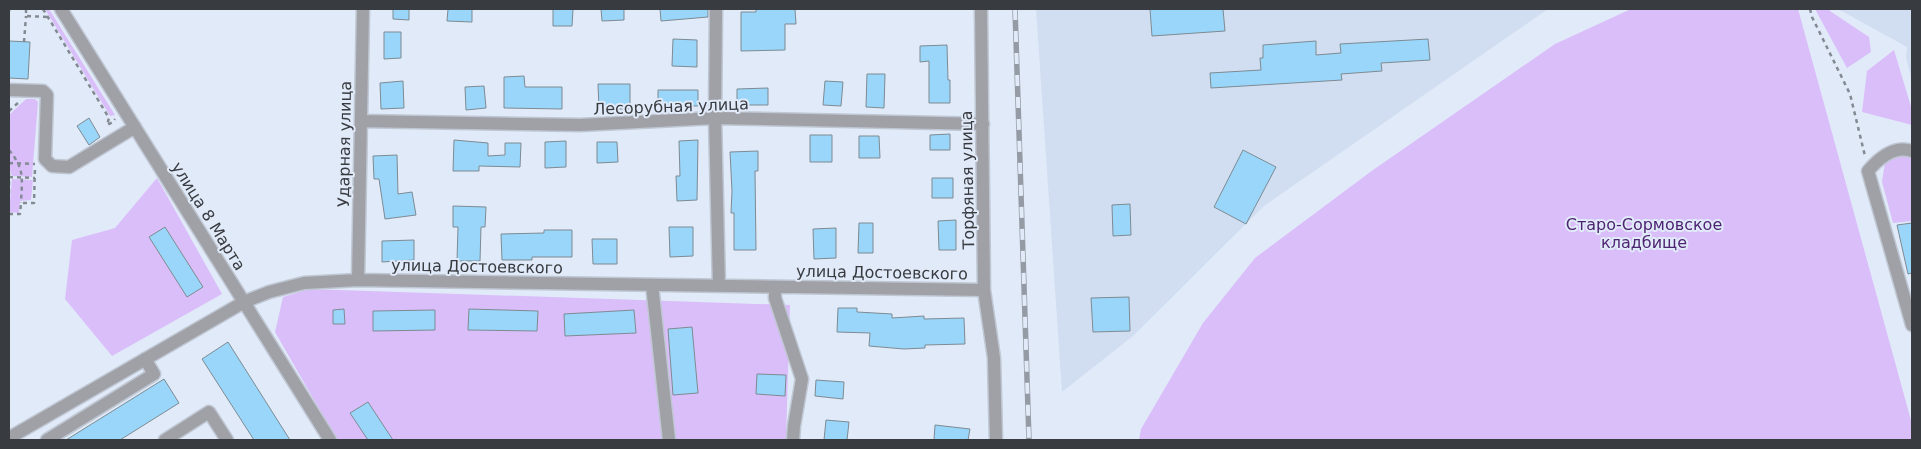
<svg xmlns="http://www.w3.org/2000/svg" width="1921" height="449" viewBox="0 0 1921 449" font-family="'DejaVu Sans',sans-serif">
<rect width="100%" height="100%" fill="#e1eaf8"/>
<!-- built -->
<path fill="#d1def1" d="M1036,9h512l-284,197 -131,130 -71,56z
M1838,9h74v71l-6,-22 1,-11z"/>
<!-- green -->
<path fill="#dabefa" d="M45,9h4l66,106 -5,1z
M1631,9h167l114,415v16h-773l2,-11 62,-106 52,-65 118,-88 182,-126z
M1815,9h14l1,2 39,26 2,15 -24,16z
M1894,50l18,60v15l-50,-13 5,-41z
M26,99h9l3,3 -6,75 -20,-1 -3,-8v-53z
M1912,147v74l-19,2 -11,-41 3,-20z
M157,178l65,116 -110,62 -47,-57 7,-59 43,-12z
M12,179l21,1 -2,20 -11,1 -1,12 -10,-1z
M309,289l481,16 -4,135h-449l-62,-108 8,-35z"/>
<!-- building -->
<path fill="#9ad6fa" stroke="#7d8b93" d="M393,9h16v11l-16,-1z
M448,9h24v13l-25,-1z
M553,9h20l-1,17h-19z
M601,9h23v11l-22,1z
M660,9h48v8l-47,4z
M756,9h39l1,15h-11v26l-44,1v-39h15z
M1150,9h73l2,22 -73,5z
M384,32h17v26l-17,1z
M673,39l24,1v27l-25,-1z
M1428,39l2,21 -49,3 1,8 -41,3 1,6 -131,8 -1,-15 51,-3 -1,-12h3v-13l53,-4v14l25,-2 -1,-9z
M9,41l21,1 -2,37 -19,-1z
M947,45l1,35h2v23h-21v-42l-9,1v-16z
M867,74h18l-1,34 -18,-1z
M524,76l1,11h37v22l-58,-1v-31z
M403,81l1,27 -23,1 -1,-26z
M825,81l18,1 -2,24 -18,-1z
M598,84h32v25h-31z
M484,86l2,22 -20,2 -1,-23z
M768,88v17h-31v-16z
M658,90h40v16h-40z
M89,118l11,19 -11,8 -12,-19z
M950,134v16h-20v-15z
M810,135h22v27h-22z
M859,136h20l1,22h-21z
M454,140l34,3v13l17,-1v-12h16l-1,24 -41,-1v5h-26z
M698,140l-1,60 -20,1 -1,-25h4l-1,-35z
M566,141v26l-21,1v-26z
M597,142h20l1,20 -21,1z
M1243,150l33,17 -30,57 -32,-17z
M758,151v20h-3l1,79h-22v-37h-3l1,-22 -2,-39z
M397,155l1,39 14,-2 4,23 -31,4 -6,-40h-5l-1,-23z
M932,178h21v20h-21z
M1130,204l1,31 -18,1 -1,-31z
M453,206l33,1 -1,20h-4l-1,34h-23l1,-34h-5z
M956,220v30h-17l-1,-29z
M859,223h14v30h-15z
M1912,223v50l-4,1 -11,-49z
M165,227l38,60 -16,10 -38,-60z
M669,227h24v29l-23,1z
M836,228v30l-22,1 -1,-30z
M544,230h28v27h-40v3h-30l-1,-26 43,-1z
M592,239h25v25h-24z
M414,240v20l-32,2v-21z
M1129,297l1,34 -37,1 -2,-34z
M838,308h19v4l35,2v4l32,-2v3l40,-1 1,26 -40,1v3l-21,1 -35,-3 1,-13 -33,-1z
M344,309l1,15h-12v-14z
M469,309l69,2 -1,20 -69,-1z
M435,310v20l-62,1v-20z
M634,310l2,23 -71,3 -1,-22z
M692,327l6,66 -25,2 -5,-66z
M228,342l62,98h-36l-52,-81z
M757,374l29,1 -1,21 -29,-2z
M164,379l15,24 -59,37h-54z
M816,380l28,2 -1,17 -28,-3z
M368,402l25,38h-25l-18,-27z
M826,420l23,2 -2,18h-23z
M935,425l35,4 -2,11h-34z"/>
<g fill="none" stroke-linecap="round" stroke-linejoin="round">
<!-- minor casing -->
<g stroke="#bfc7d3" stroke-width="15">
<path id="minor" d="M61,9l269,431
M716,9l-1,109 4,168
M981,9l3,281 10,68 2,82
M9,90l34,1 4,4 -2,64 7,7 17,1 66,-40
M361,121l219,4 135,-7 268,6
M1912,151c-17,-6 -33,7 -44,20l44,154
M358,280l5,-271
M652,285l17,155
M775,287v11l27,81 -8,47 -1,14
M9,438l235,-136 25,-10 35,-9 54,-3 626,10
M47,440l107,-66 -9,-15
M165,440l44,-28 18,28"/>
</g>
<!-- path -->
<path stroke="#848a93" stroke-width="2.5" stroke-dasharray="4 4" stroke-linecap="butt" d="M26,9v7l22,1
M43,9l66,109 -2,7 6,-3 2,-3
M1810,9l2,8 38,77 15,62
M9,12v-3
M24,42l2,-26
M9,111l10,-9
M9,150c16,19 13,29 12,53
M9,163l26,1
M9,173v21
M9,177l26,1
M9,214h11l1,-11h13l1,-36"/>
<!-- minor -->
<use href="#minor" stroke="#a0a0a7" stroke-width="12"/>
<!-- rail casing -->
<g stroke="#949ba5" stroke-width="5.5">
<path id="rail" d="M1015,9l14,431"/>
</g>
<!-- rail -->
<use href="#rail" stroke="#e1eaf8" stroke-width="4" stroke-dasharray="11" stroke-linecap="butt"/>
</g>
<g text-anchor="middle" stroke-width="4" stroke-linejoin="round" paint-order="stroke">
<!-- street labels -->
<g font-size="16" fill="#383b40" stroke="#e1eaf8">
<text transform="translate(671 106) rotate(-2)" y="6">Лесорубная улица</text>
<text transform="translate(344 144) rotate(-89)" y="6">Ударная улица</text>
<text transform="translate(967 180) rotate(-91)" y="6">Торфяная улица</text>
<text transform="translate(209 216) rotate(58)" y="6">улица 8 Марта</text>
<text transform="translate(477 266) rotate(1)" y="6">улица Достоевского</text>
<text transform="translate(882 272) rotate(1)" y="6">улица Достоевского</text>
</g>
<!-- park labels -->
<g font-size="16" fill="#4e2472" stroke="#e1eaf8">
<text x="1644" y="230">Старо-Сормовское<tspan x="1644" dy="18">кладбище</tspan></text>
</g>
</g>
<!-- border -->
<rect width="1921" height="449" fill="none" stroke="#383b40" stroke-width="20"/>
</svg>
